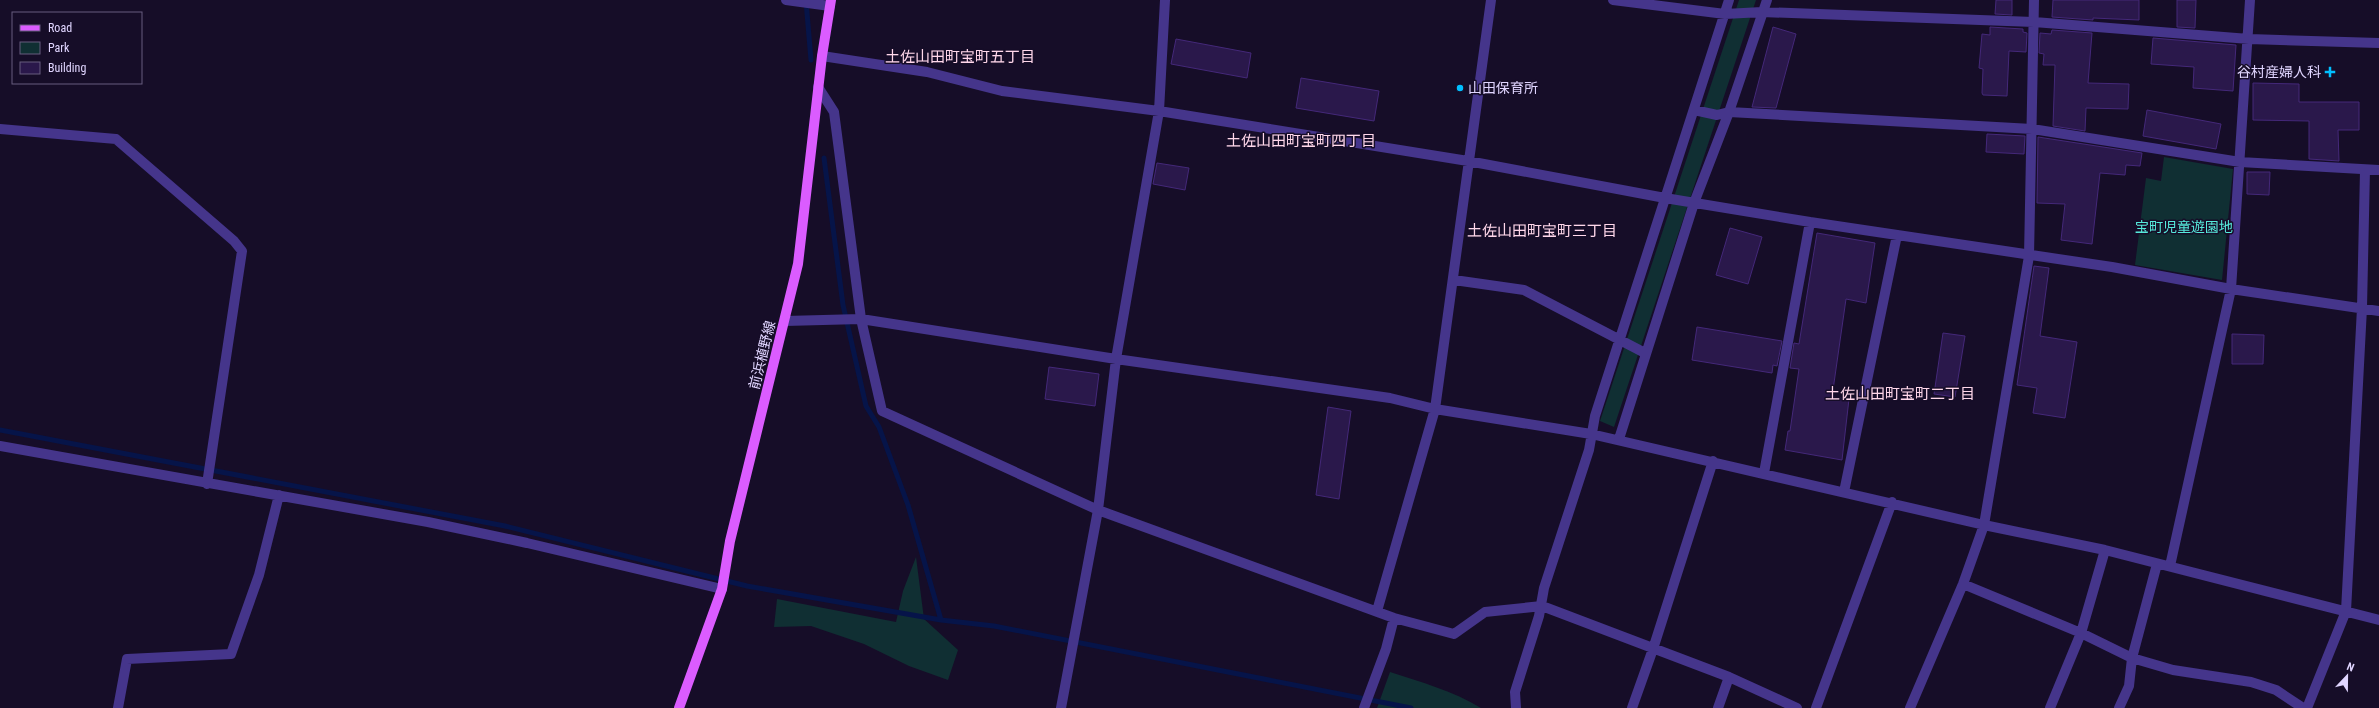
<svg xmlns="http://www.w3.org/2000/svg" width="2379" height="708" viewBox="0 0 2379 708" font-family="'Roboto Condensed','Noto Sans JP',sans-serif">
<rect width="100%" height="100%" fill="#160d28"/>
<!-- green -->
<path fill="#102f33" d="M1739,0h17l-142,427 -14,-6z
M2164,157l69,12 -11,111 -87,-15 11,-87 15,3z
M916,557l8,62 34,31 -10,30 -39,-14 -45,-22 -53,-18 -37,1 3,-28 119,23 7,-31z
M1390,672c31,10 63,19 91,36h-104z"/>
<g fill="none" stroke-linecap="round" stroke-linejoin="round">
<!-- stream -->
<path stroke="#061449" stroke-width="5" d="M806,1l5,59
M824,158l19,147 23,101 13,21 29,78 33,115
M0,430l505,96 242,60 194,34 53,6 417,82"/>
</g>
<!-- building -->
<path fill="#2a184b" stroke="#442879" d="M1996,0h16v15l-17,-1z
M2053,0h86v20l-46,-2v2l-41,-3z
M2177,0h19l-1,28 -18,-1z
M1773,27l23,7 -20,74 -24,-1z
M1990,27l33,2v3l4,1 -1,19 -17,-1 -2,45 -24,-1 -1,-2 1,-24 -4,-1 3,-34 8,1z
M2052,30l40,3 -4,50 41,1 -1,25 -42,-1 -1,23 -32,-5 2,-61h-12l1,-11 -5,-1 1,-20 11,1z
M2153,38l83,7 -3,46 -40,-3 1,-21 -43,-3z
M1176,39l75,14 -4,25 -76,-14z
M1301,78l78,13 -5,30 -78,-13z
M2253,83l46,1v18h60v28h-21l1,31 -30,-2v-38l-56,-1z
M2147,110l74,14 -5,25 -73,-13z
M1987,134l38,2 -1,18 -38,-2z
M2038,137l104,16 -2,13 -14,-1 -1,10 -25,-2 -8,71 -31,-4 4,-36 -28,-1z
M1157,163l32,5 -4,22 -32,-6z
M2247,172h23l-1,23 -22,-1z
M1730,228l32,9 -14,47 -32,-9z
M1817,233l58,10 -9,60 -20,-4 -14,98 17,2 -7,61 -57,-10 3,-19h2l9,-62 -9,-1 4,-25 5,1z
M2034,266l15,2 -9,68 37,6 -12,76 -32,-5 4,-25 -20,-3z
M1697,327l85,14 -5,25 -4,-1 -1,8 -80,-13z
M1943,333l22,3 -10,61 -21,-3z
M2232,334l32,1 -1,29h-31z
M1049,367l50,7 -4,32 -50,-7z
M1328,407l23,4 -12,88 -23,-4z"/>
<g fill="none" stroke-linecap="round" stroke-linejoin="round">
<!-- minor -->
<path stroke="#45358b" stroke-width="10" d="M786,0l44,6
M1613,0l112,14 37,-2 272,10 215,17 130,4
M822,56l105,16 75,19 157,20 309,50 197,37 145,24 302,45 119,22 148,22
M818,87l16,25 27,207 21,92 216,99 296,108 60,16 31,-22 57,-6 187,71 68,31
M1694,110l23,5 12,-3 303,17 208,33 139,8
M0,129l116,10 118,102 8,10 -35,233
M1454,280l70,10 121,63
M785,321l76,-2 255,40 274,39 45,11 156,25 393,91 121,25 274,70
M1619,439l75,-236 35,-91 38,-112
M0,446l428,76 99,21 195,46
M1764,473l46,-251
M1844,492l53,-257
M2170,566l61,-277 19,-289
M1963,584l118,49 51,25 41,12 78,12 25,8 27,18
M1377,611l58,-202 56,-409
M118,708l9,-49 104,-5 28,-79 20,-80
M1061,708l37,-198 18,-151 43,-248 6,-111
M1364,708l22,-59 8,-31
M1516,708l-1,-16 24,-76 5,-28 45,-138 6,-34 134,-416
M1632,708l21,-59 60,-188
M1718,708l11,-31
M1816,708l76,-206
M1910,708l53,-124 21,-59 45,-269 5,-256
M2050,708l31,-75 24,-83
M2119,708l10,-22 3,-28 25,-94
M2307,708l39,-97 16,-303 3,-138"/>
<!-- major -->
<path stroke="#db5cff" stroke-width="10" d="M679,708l43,-119 8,-48 68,-277 24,-208 9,-56"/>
</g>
<!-- markers -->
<g fill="#01bfff" stroke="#160d28" stroke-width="1.5">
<path d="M2328 66h4v4h4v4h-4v4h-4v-4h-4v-4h4z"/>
<circle cx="1460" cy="88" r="4"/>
</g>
<g text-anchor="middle" stroke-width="3" stroke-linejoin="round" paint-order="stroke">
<!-- poi labels -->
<g font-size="14" fill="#e0d5ff" stroke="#160d28" text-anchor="end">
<text x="2321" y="77">谷村産婦人科</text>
<text x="1468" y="93" text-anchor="start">山田保育所</text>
</g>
<!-- park labels -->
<g font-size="14" fill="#56eadb" stroke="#160d28">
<text x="2184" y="232">宝町児童遊園地</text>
</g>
<!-- street labels -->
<g font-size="14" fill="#e0d5ff" stroke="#160d28">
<text transform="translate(762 355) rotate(-76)" y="5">前浜植野線</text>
</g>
<!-- neighbourhood labels -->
<g font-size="15" fill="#ffd7ea" stroke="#160d28">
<text x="960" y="62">土佐山田町宝町五丁目</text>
<text x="1301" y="146">土佐山田町宝町四丁目</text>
<text x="1542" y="236">土佐山田町宝町三丁目</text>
<text x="1900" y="399">土佐山田町宝町二丁目</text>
</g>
</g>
<!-- legend -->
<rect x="12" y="12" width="130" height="72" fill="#160d28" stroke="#675d7e"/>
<rect x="20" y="25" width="20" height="6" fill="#db5cff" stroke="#675d7e"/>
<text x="48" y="32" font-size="12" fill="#e0d5ff">Road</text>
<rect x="20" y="42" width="20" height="12" fill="#102f33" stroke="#675d7e"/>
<text x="48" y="52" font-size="12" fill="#e0d5ff">Park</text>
<rect x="20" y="62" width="20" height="12" fill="#2a184b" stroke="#675d7e"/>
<text x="48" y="72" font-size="12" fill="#e0d5ff">Building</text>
<!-- north arrow -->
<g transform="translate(2347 676) rotate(22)" stroke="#160d28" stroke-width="3" paint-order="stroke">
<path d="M0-3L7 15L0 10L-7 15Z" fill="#e0d5ff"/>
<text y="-6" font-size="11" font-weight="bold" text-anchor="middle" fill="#e0d5ff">N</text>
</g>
</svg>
